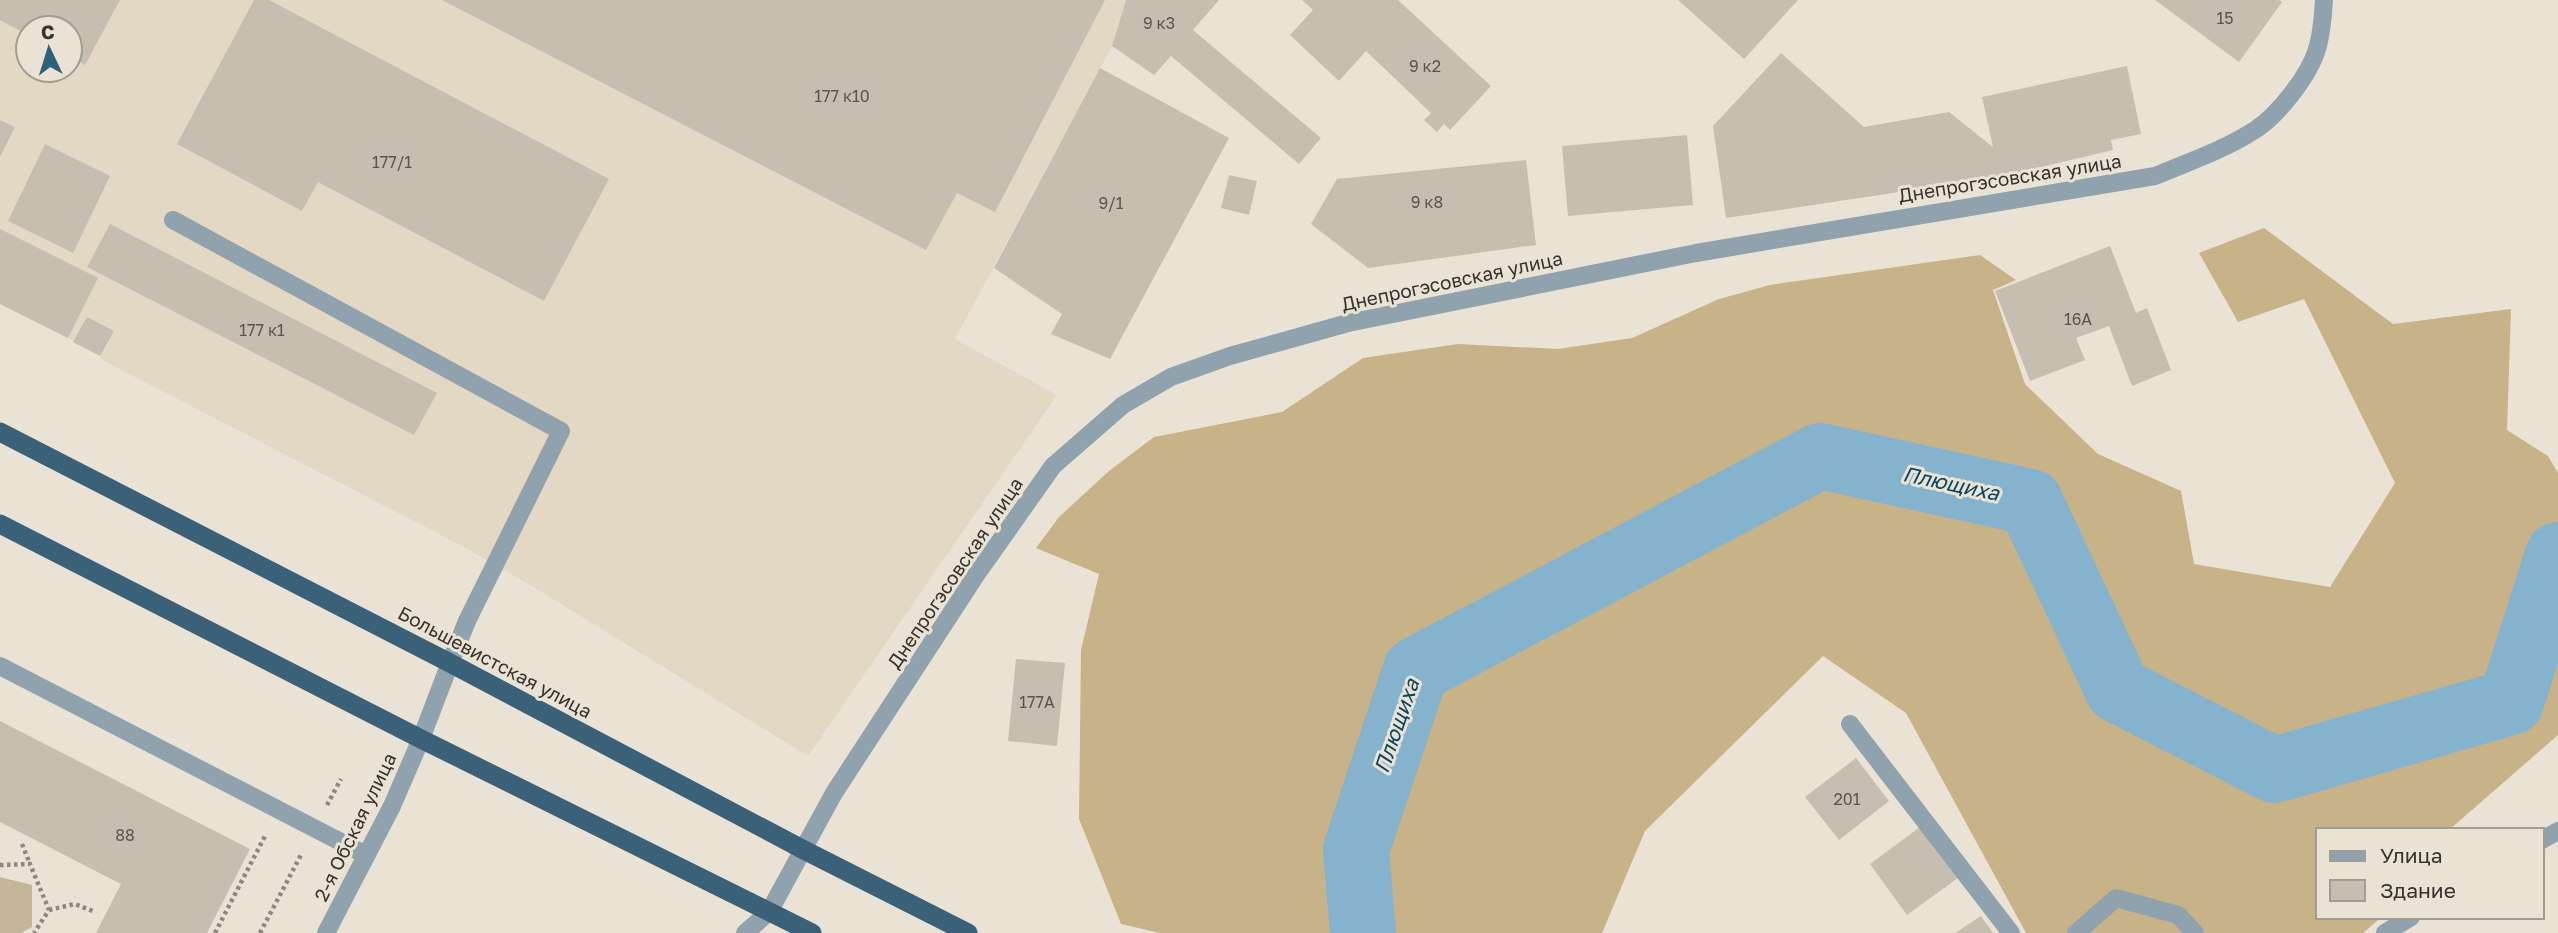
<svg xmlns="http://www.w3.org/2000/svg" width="2558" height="933" viewBox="0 0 2558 933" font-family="'Golos Text',sans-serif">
<rect width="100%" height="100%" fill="#eae3d5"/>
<!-- built -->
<path fill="#e2d8c3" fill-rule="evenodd" d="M0,0h1126l-14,46 -157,293 102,56 -249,361 -273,-168 -73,-42 -362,-187v-3l-32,-18 -68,-34zM28,28h42v42h-42z"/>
<!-- green -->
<path fill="#c6b698" d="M0,877l32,8v42l-11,6h-21z"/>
<!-- forest -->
<path fill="#c8b288" d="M2264,228l129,96 118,-15 -4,121 41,26 10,17v262l-109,95h-131v87h64l-19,16h-337l-120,-220 -83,-57 -178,175 -43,102h-442l-39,-9 -42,-105 2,-169 18,-76 -63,-26 23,-31 50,-46 45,-34 128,-25 81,-54 95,-14 100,5 74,-11 87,-39 51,-14 210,-30 36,25 -23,10 32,94 73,70 83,37 13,73 136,23 65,-104 -91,-184 -66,23 -39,-69z"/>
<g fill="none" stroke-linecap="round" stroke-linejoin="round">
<!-- river -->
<path stroke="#85b3ce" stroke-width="66" d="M1363,933l-7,-83 60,-180 404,-214 210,46 88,188 156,80 237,-68 47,-147"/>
</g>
<!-- building -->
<path fill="#c6bfb1" d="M0,0h120l-35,65 -15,-8v-29h-42v7l-28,-15z
M254,0h15l340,179 -65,122 -226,-119 -16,29 -125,-67z
M442,0h663l-110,212 -38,-19 -31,57z
M1126,0h93l-26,30 128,108 -22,26 -128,-108 -17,19 -42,-29z
M1302,0h96l93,86 -41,44 -6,-6 -7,8 -13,-12 7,-7 -65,-62 -27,30 -49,-46 23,-25z
M1678,0h120l-54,59z
M2155,0h124l3,2 -43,60z
M1781,53l83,74 85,-15 44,35 -11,-50 145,-31 14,68 -30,6 2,10 -114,27 -273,41 -13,-92z
M1100,68l129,70 -119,221 -59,-25 11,-20 -68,-46z
M0,120l15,7 -15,30z
M1687,135l6,70 -125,11 -6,-70z
M45,144l65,32 -37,77 -65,-32z
M1526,160l10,85 -168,23 -57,-44 26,-45z
M1229,175l28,6 -8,34 -28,-7z
M110,224l327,169 -23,42 -327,-168z
M0,229l98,49 -30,60 -68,-34z
M2110,246l26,67 11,-5 24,62 -39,16 -23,-60 -33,12 9,22 -55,21 -35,-90z
M87,317l27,14 -14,25 -27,-14z
M1016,659l49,4 -8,83 -49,-5z
M0,721l250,128 -43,84h-111l25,-49 -121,-62z
M1856,758l33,43 -50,39 -34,-43z
M1920,827l38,51 -51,37 -37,-51z
M1981,916l12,17h-38z"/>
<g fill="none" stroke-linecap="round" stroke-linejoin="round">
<!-- path -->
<path stroke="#8d887f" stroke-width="4.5" stroke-dasharray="3.5 3.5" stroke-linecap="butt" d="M327,805l14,-26
M22,844l8,20
M0,865l30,-1 19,46 -15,23
M49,910l26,-6 20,8
M215,933l51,-99
M260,933l42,-80"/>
<!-- service -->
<path stroke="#8fa2ae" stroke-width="18" d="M173,220l388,211 -94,190 -17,42
M0,666l366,189
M1850,724l161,209
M2542,840l16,-9
M2076,933l40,-35 62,17 17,18
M2385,933l26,-16"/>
<!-- minor -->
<path stroke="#8fa2ae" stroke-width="18" d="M326,933l66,-127 29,-67 29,-76
M745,933l24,-21"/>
<!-- tertiary -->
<path stroke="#8fa2ae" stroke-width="18" d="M769,912l65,-119 142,-218 77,-109 70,-61 48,-28 59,-21 118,-33 348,-70 459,-77c33,-14 69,-26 100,-46 23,-15 54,-54 62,-81 5,-16 6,-33 7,-49"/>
<!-- trunk -->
<path stroke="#3a6178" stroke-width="19" d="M0,432l450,231 354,187 164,83
M0,524l421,215 391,194"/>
</g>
<g text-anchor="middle" stroke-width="6" stroke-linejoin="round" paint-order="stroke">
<!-- number labels -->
<g font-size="16" fill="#5a564f">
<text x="2225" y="24">15</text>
<text x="1159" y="29">9 к3</text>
<text x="1425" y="72">9 к2</text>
<text x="842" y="102">177 к10</text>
<text x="392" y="168">177/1</text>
<text x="1427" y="208">9 к8</text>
<text x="1111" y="209">9/1</text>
<text x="2078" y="325">16А</text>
<text x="262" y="336">177 к1</text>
<text x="1037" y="708">177А</text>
<text x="1847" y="805">201</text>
<text x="125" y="841">88</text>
</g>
<!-- street labels -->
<g font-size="19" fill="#36332e" stroke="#eae3d5">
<text transform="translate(2010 178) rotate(-9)" y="7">Днепрогэсовская улица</text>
<text transform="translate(1452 281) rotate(-12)" y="7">Днепрогэсовская улица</text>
<text transform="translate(955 573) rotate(-56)" y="7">Днепрогэсовская улица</text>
<text transform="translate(495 662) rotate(28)" y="7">Большевистская улица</text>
<text transform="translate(355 827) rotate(-64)" y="7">2-я Обская улица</text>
</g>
<!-- water labels -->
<g font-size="21" font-style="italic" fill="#084661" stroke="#eae3d5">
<text transform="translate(1951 484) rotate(12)" y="7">Плющиха</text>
<text transform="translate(1397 726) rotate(-71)" y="7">Плющиха</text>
</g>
</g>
<!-- legend -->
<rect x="2316" y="828" width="228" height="91" fill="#eae3d5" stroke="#a29d92" stroke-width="2"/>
<rect x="2330" y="851" width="35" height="10" fill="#8fa2ae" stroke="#a29d92" stroke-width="2"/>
<text x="2380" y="863" font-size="21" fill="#36332e">Улица</text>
<rect x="2330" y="880" width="35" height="21" fill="#c6bfb1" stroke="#a29d92" stroke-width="2"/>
<text x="2380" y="898" font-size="21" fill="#36332e">Здание</text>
<!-- north arrow -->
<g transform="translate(49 49) rotate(356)"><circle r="33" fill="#eae3d5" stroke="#a29d92" stroke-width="2"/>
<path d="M0-5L12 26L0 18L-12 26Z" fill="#2c607c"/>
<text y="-10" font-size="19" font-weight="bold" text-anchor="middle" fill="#36332e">С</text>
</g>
</svg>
